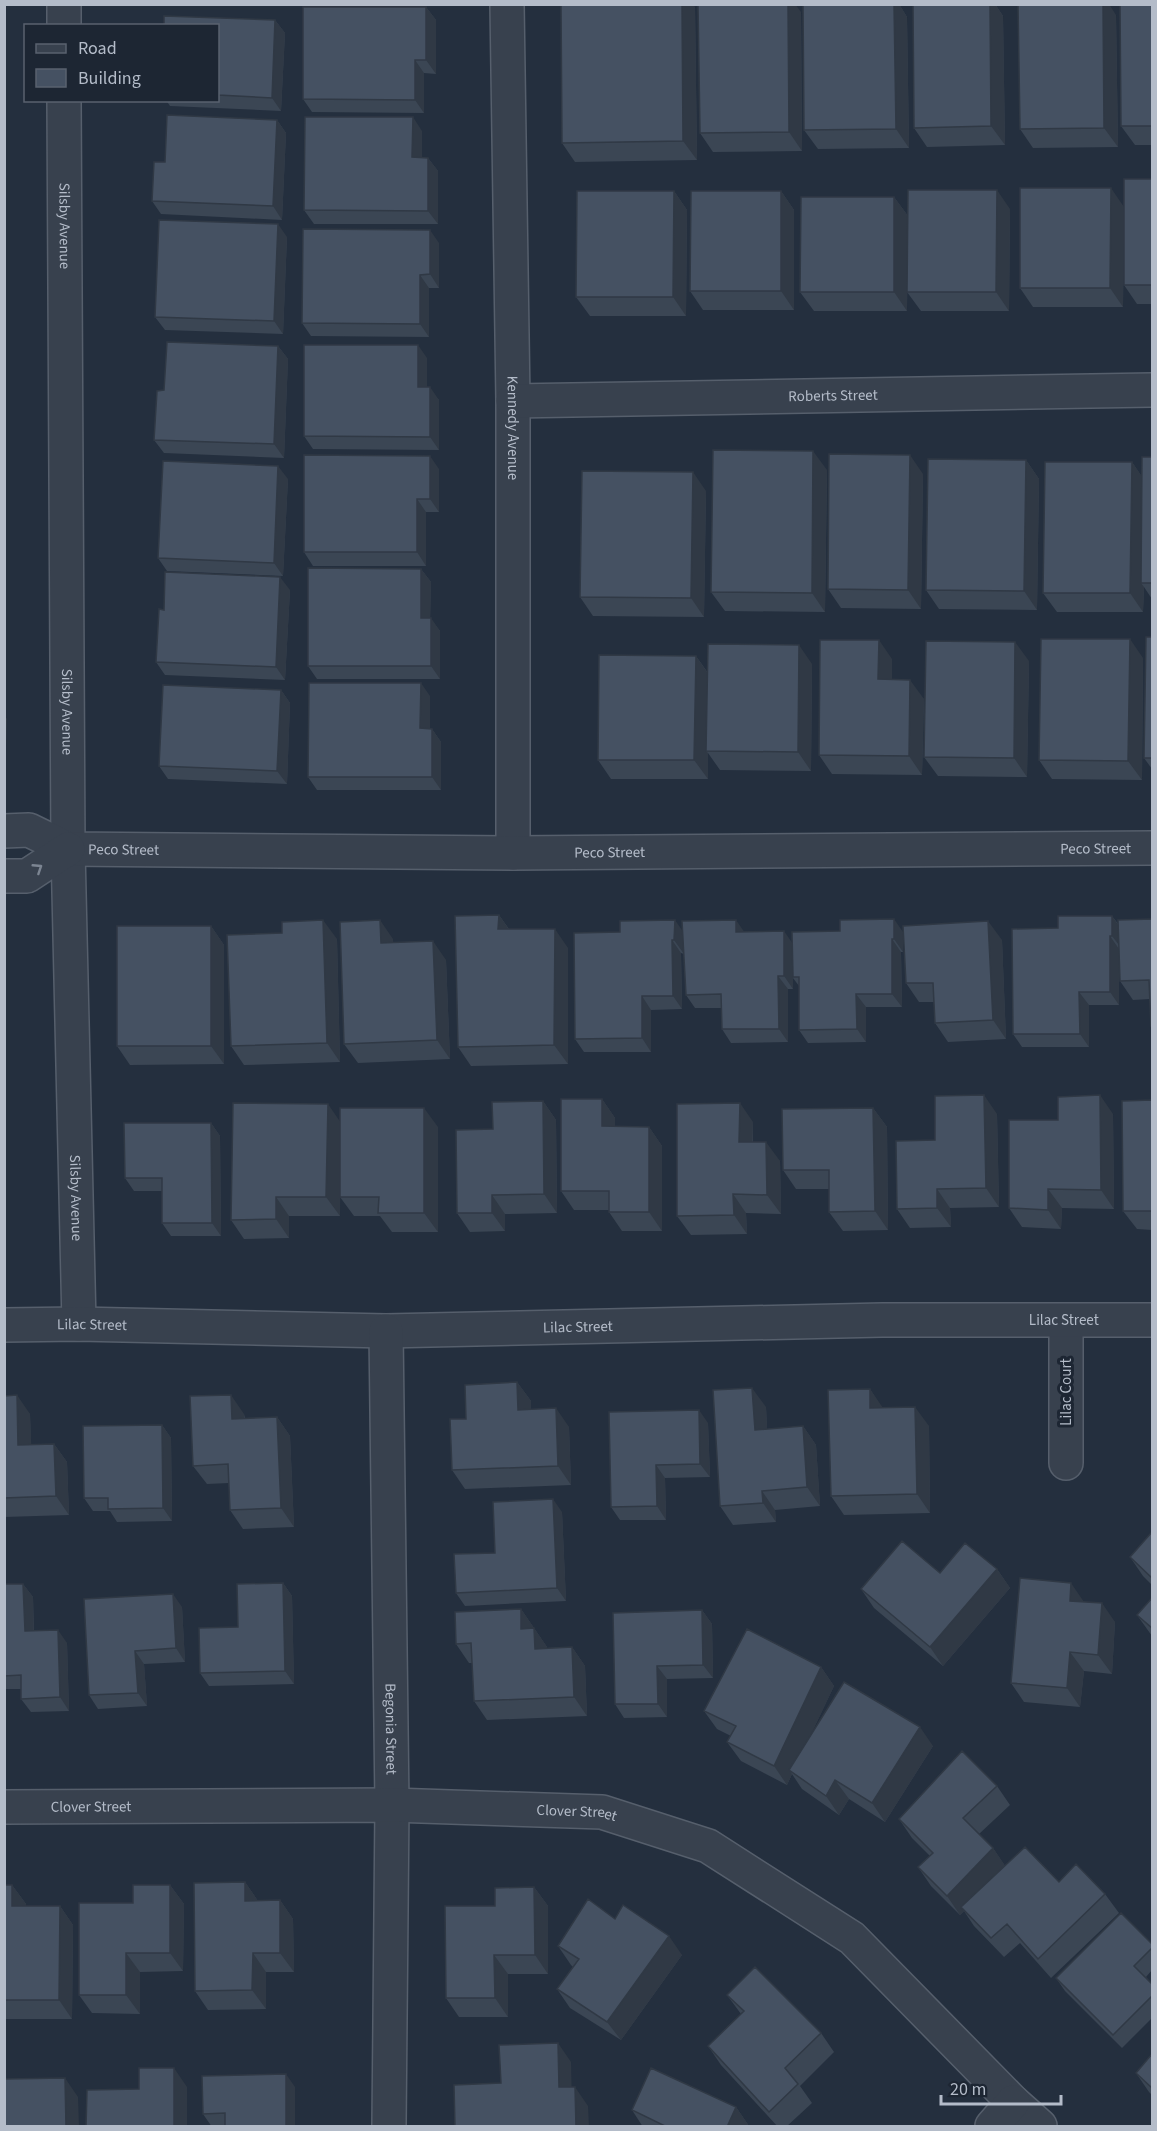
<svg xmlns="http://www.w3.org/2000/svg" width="1157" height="2131" viewBox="0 0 1157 2131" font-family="'Source Sans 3',sans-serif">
<rect width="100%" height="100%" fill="#242f3e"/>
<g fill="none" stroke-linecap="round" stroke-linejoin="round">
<!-- minor casing -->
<g stroke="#565f6c" stroke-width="36">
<g id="minor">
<path d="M64,4v22"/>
<path id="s1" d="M507,4l6,397v452"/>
<path id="s2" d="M64,100l4,749 11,475"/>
<path id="s3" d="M513,401l639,-11"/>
<path id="s4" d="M4,831l25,-1 39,19 445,4 639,-5"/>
<path d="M4,876h23l41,-27"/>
<path d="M1066,1321v142"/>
<path id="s5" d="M4,1325l75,-1 307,7 496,-11h270"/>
<path id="s6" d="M386,1331l6,474 -3,321"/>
<path id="s7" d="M4,1807l388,-2 210,7 106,34 144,92 161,164 27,24"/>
<path d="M992,2126l21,-24"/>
</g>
</g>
<!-- minor -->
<use href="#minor" stroke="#38414e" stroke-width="33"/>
</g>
<!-- wall -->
<path fill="#3b4654" d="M803,4h96l8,13 2,131 -91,1 -14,-19z
M913,4h82l8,12 2,129 -78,2 -13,-19z
M1152,4v141h-17l-14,-19z
M426,7l10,13v54l-12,-1v40l-112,-1 -9,-13z
M695,7l2,153 -122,2 -13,-19z
M801,12l1,139 -89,1 -13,-19z
M1116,15l2,132 -85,1 -13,-19z
M275,20l10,13 -4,78 -111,-5 -4,-6h52v-74z
M277,120l9,13 -4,87 -121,-6 -9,-13 13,-39z
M422,131v27h6l10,13v53h-124l-10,-14z
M1152,179v125h-15l-13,-19z
M674,191l13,19 -1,106h-96l-14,-19z
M781,191l13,19v100h-91l-13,-19z
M894,197l14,19 -1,95h-93l-14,-19z
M1124,207l-1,100h-90l-13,-19z
M1010,209l-1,102h-88l-14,-19z
M287,237l-4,97 -118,-4 -10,-13z
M439,243v45h-10v49l-118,-1 -9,-13z
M278,346l10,13 -4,99 -120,-5 -10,-13 10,-50z
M427,358v29l12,13v50l-126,-1 -9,-13z
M1152,457v142l-8,-12 -1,25h-86l-14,-19 89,-131 10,15z
M1026,460l13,19 -2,131 -98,-1 -13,-19z
M439,469v43h-13v54h-113l-9,-14z
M827,470l-2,142 -100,-1 -14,-19z
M923,474l-2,135 -80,-1 -13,-19z
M288,479l-5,97 -116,-5 -9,-13z
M706,491l-2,126 -111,-1 -13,-19z
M421,569l10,13 -1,36 10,13v48h-123l-9,-13z
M290,590l-5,90 -120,-5 -9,-13 8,-52z
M1152,637v132l-8,-11z
M696,656l12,17 104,-9 -1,107 -91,-1 -12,-17v26h-97l-13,-19z
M1143,658l-1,122 -90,-1 -13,-19z
M892,659v20l32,20 -2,76 -90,-1 -13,-19z
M1029,661l-2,116 -89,-1 -14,-19z
M281,690l9,13 -3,81 -119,-5 -9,-13z
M430,696v33h2l9,13v48h-124l-9,-13z
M499,915l10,14 59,19v116l-97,2 -13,-19z
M1112,916l7,9 33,-6v109l-1,-2 -1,-27 -17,1 -13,-19 -1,-32v56h-30v42h-67l-9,-13 45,-106z
M211,926l13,19v119l-94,1 -13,-19z
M683,932l109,11 111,-11v20h-2l1,55h-36v35l-58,1 -9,-13v-44l-6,-8v11h-5v53l-57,1 -9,-14 -1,-21h-26l-9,-13 -2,-41 -3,-1 1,56 -31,1v42h-67l-9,-13 -1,-106z
M337,939l3,123 -96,3 -13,-19z
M393,939v4l53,17 4,99 -92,4 -14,-19z
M1002,940l4,99 -58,3 -13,-19 -1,-21h-15l-13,-19z
M602,1099l13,19v9h34l13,19v85h-40l-13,-19v-2h-35l-13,-19z
M1152,1100v130l-15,-1 -14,-18z
M543,1101l13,19 1,93 -52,1v17l-35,1 -13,-19 36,-84z
M873,1108l14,19 1,103 -45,1 -14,-19v-23h-33l-13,-19z
M997,1114l2,93 -49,1 1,19 -41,1 -13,-19 38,-69z
M1113,1114l1,95 -52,-1 -1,21 -39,-2 -13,-19 49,-88z
M340,1121l98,6v105h-46l-12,-16h-26l-14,-19v-8v27h-51v22l-45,1 -13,-19z
M753,1122v20l27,19 1,53 -35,-1 1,21 -56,1 -14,-19z
M211,1123l9,13 1,100h-50l-9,-13v-32h-28l-9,-13z
M517,1382l14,19v8l38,18 2,58 -106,4 -13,-19 14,-51z
M870,1389l12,19 47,18 1,87 -86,2 -13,-19z
M4,1396l26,18 1,30h23l13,18 2,53 -65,2z
M766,1407l1,22 36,-3 13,19 4,61 -45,4 1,12 -43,3 -13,-19z
M609,1412l99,11 2,54 -45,1 1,42h-46l-9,-13z
M244,1414l1,4 32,-1 13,19 4,91 -51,2 -13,-19 -1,-27 -22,1 -14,-18z
M162,1425l9,13 1,83 -55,1 -7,-11h-17l-9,-13z
M562,1512l4,89 -101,5 -9,-13 39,-40z
M1152,1532v53l-9,-9 -13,-19z
M997,1569l13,19 -67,78 -69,-58 -13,-19 79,-16z
M283,1583l9,13 2,88 -85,2 -9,-13z
M4,1584h19l10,13 1,34 33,12 2,68 -38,1 -10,-13v-10h-17z
M1152,1598v38l-15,-21z
M1084,1602l31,20 -3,52 -28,-3 -4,36 -56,-5 -13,-19z
M182,1607l3,55 -41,2 3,42 -49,3 -9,-14z
M521,1609l26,38v1l25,-1 13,19 2,50 -100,4 -13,-19 -2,-38h-3l-13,-19z
M702,1610l10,14 1,54 -46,1v38l-43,1 -9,-14z
M821,1667l13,19 -24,50 123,10 -48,76 -36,-23 -10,16 -37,-26 -10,-15 -5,11 -46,-24 -14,-19 4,-6 -14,-7 -13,-18z
M997,1786l13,19 -31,29 14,14 12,18 54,16 46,12 14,19 -68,65 -31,-35 -16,14 -30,-31 -10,-15 -4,4 -29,-29 -13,-19 12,-11 -18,-18 -13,-19z
M245,1882l13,19 22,-1 13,19 1,53h-28v37l-58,1 -13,-19z
M4,1885h8l14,19v2h34l13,19 -1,94h-68z
M170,1885l14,19 -1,67 -43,1v42l-48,-1 -13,-18z
M534,1887l14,19v68h-40v43h-49l-13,-19 49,-92z
M615,1919l67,36 -61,85 -51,-32 -13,-19 16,-22 -2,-2 -13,-19z
M1152,1944v26l-6,7 6,7v34l-30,30 -57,-57 -9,-13z
M727,1995l94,38 13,19 -34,34 12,17 -26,24h-8l-57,-62 -13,-19 33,-32z
M1152,2054v41l-3,-3 -13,-19z
M295,2087v40h-83l-9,-13z
M736,2107l13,19v1h-106l-11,-17z"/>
<!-- shaded-wall -->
<path fill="#303945" d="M682,4h11l2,3 2,153 -14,-19z
M788,4h7l6,8 1,139 -13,-19z
M894,4h5l8,13 2,131 -13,-19z
M990,4h5l8,12 2,129 -14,-19z
M1103,4h6l7,11 2,132 -14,-19z
M426,7l10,13v54l-10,-14z
M275,20l10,13 -4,78 -9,-13z
M415,60l9,13v40l-9,-13z
M413,117l9,14v40l-10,-14z
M277,120l9,13 -4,87 -9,-14z
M428,158l10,13v53l-10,-13z
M1111,188l13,19 -1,100 -13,-19z
M997,190l13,19 -1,102 -13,-19z
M674,191l13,19 -1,106 -13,-19z
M781,191l13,19v100l-13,-19z
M894,197l14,19 -1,95 -13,-19z
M278,224l9,13 -4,97 -9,-13z
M430,230l9,13v45l-9,-14z
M420,275l9,13v49l-9,-13z
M418,345l9,13v42l-9,-13z
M278,346l10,13 -4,99 -10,-14z
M430,387l9,13v50l-9,-13z
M813,451l14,19 -2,142 -13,-19z
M910,455l13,19 -2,135 -13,-19z
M430,456l9,13v43l-9,-13z
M1026,460l13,19 -2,131 -13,-19z
M1132,462l13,19 -4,102 3,4 -1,25 -13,-19z
M278,466l10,13 -5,97 -9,-13z
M693,472l13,19 -2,126 -13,-19z
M417,499l9,13v54l-9,-14z
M421,569l10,13 -1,49 -9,-13z
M280,577l10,13 -5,90 -9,-13z
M431,618l9,13v48l-9,-13z
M1130,639l13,19 -1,122 -14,-19z
M879,640l13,19v39l-14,-19z
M1015,642l14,19 -2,116 -13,-19z
M799,645l13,19 -1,107 -13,-19z
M696,656l13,19 -3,76 2,2v26l-14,-19z
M910,680l14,19 -2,76 -13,-19z
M421,683l9,13v46l-10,-14z
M281,690l9,13 -3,81 -10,-13z
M4,715l3,4 -2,54 -1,-1z
M432,729l9,13v48l-9,-13z
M499,915l13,19 -14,-5z
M1112,916l9,13 1,20 -10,-13z
M894,919l9,13v20l-9,-13z
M323,920l14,19 3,123 -13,-19z
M380,920l13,19 1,23 -13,-19z
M675,920l9,13v21l-10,-14z
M736,920l9,13 -9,-1z
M988,921l14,19 4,99 -13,-19z
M211,926l13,19v119l-13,-18z
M555,929l13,19v116l-14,-19z
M784,931l9,13v45l-9,-13z
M1110,936l9,13v56l-9,-13z
M892,939l9,13 1,55 -10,-13z
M672,940l9,13 1,56 -9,-13z
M433,941l13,19 4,99 -13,-19z
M778,976l10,13v53l-9,-13z
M1079,992l10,13v42l-9,-13z
M856,994l10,13v35l-9,-13z
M642,996l9,14v42l-9,-14z
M984,1095l13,19 2,93 -13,-19z
M1100,1095l13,19 1,95 -13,-19z
M602,1099l13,19v27l-13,-19z
M543,1101l13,19 1,93 -13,-19z
M740,1103l13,19 -1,39 -13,-19z
M328,1104l13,19 -1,93 -14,-19z
M424,1108l14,19v105l-14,-19z
M873,1108l14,19 1,103 -13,-19z
M211,1123l9,13 1,100 -9,-13z
M649,1127l13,19v85l-13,-19z
M766,1142l14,19 1,53 -14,-19z
M937,1189l13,19 1,19 -14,-19z
M1048,1189l14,19 -1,21 -13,-19z
M733,1194l13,19 1,21 -13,-19z
M492,1195l13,19v17l-13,-18z
M276,1197l13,19v22l-13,-19z
M517,1382l14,19v28l-13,-19z
M752,1388l14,19 2,42 -13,-19z
M870,1389l13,19h-13z
M17,1395l13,19 2,50 -14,-19z
M231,1395l13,19 1,24 -13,-19z
M915,1407l14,19 1,87 -13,-19z
M556,1408l13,19 2,58 -13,-19z
M699,1410l9,13 2,54 -10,-13z
M277,1417l13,19 4,91 -13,-19z
M162,1425l9,13 1,83 -9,-13z
M803,1426l13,19 4,61 -13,-19z
M54,1444l13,18 2,53 -13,-19z
M656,1465l9,13 1,42 -9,-14z
M762,1491l13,19 1,12 -13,-19z
M553,1499l9,13 4,89 -9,-13z
M997,1569l13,19 -67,78 -13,-19z
M283,1583l9,13 2,88 -9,-13z
M1071,1583l13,19 -14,-1z
M23,1584l10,13 1,47 -9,-13z
M173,1594l9,13 3,55 -9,-14z
M1102,1603l13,19 -3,52 -14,-19z
M521,1609l26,38 1,21 -27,-39z
M702,1610l10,14 1,54 -10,-13z
M58,1630l9,13 2,68 -9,-14z
M572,1647l13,19 2,50 -13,-19z
M135,1651l9,13 3,42 -9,-13z
M1070,1652l14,19 -4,36 -13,-19z
M657,1666l10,13v38l-9,-13z
M821,1667l13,19 -41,87 -4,-3 3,4 -5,11 -13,-19z
M920,1727l13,19 -48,76 -13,-19z
M835,1780l14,19 -10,16 -13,-19z
M993,1848l13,19 -45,40 3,4 -4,4 -13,-19z
M245,1882l13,19h-13z
M12,1885l14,19 -1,21 -13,-19z
M170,1885l14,19 -1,67 -13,-18z
M534,1887l14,19v68l-13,-19z
M280,1900l13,19 1,53 -14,-19z
M60,1906l13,19 -1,94 -13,-19z
M669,1936l13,19 -61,85 -14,-18z
M126,1953l14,19v42l-14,-19z
M253,1953l13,19v37l-14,-19z
M494,1955l14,19v43l-13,-19z
M558,2043l13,19 1,44 -13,-19z
M174,2068l13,19v40h-13z
M286,2074l9,13v40h-9z
M65,2078l13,19 1,30h-13z
M575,2087l13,19 1,21h-13z
M736,2107l13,19v1h-22z"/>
<!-- building -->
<path fill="#455162" stroke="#303945" stroke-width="1.5" d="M561,4h121l1,137 -121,2z
M698,4h90l1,128 -89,1z
M803,4h91l2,125 -92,1z
M913,4h77l1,122 -77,2z
M1018,4h85l1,124 -84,1z
M1120,4h32v122h-31z
M303,7h123v53h-11v40l-112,-1z
M164,16l111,4 -3,78 -54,-3v-69h-54z
M167,115l110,5 -4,86 -121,-5 2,-39h11z
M305,117h108l-1,40 16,1v53l-124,-1z
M1124,179h28v106h-28z
M1020,188h91l-1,100h-90z
M908,190h89l-1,102h-89z
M577,191h97l-1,106h-97z
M691,191h90v100h-91z
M801,197h93v95h-94z
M159,220l119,4 -4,97 -119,-4z
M303,229l127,1v44l-10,1v49l-118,-1z
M167,342l111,4 -4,98 -120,-4 3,-49 7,-1z
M304,345h114v42h12v50l-126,-1z
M713,450l100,1 -1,142 -101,-1z
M829,454l81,1 -2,135 -80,-1z
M304,455l126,1v43h-13v53h-113z
M1142,457h10v126h-11z
M928,459l98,1 -2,131 -98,-1z
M163,461l115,5 -4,97 -116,-5z
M1045,462h87l-2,131h-87z
M582,471l111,1 -2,126 -111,-1z
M308,568l113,1v49h10v48h-123z
M165,572l115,5 -4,90 -120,-5 3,-53 5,1z
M1146,637h6v121h-8z
M1041,639h89l-2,122 -89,-1z
M820,640h59l-1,39 32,1 -1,76 -90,-1z
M926,641l89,1 -1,116 -90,-1z
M708,644l91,1 -1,107 -92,-1z
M599,655l97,1 -2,104h-96z
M309,683h112l-1,45 12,1v48h-124z
M163,685l118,5 -4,81 -118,-5z
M499,915l-1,14h57l-1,116 -96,2 -3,-131z
M1058,916h54v20h-2v56h-31l1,42h-67l-1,-105 46,-1z
M894,919v20h-2v55h-36l1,35 -58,1v-53h-6l-1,-45 48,-1v-11z
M1152,919v107h-1l-2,-46 -29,1 -2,-61z
M323,920l4,123 -96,3 -4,-111 55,-2v-11z
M380,920l1,23 52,-2 4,99 -93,4 -4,-122z
M675,920l-1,20h-2l1,56h-31v42l-67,1 -1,-106 46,-1v-11z
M736,920v12l48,-1v45h-6l1,53h-57l-1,-35 -35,1 -4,-74z
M988,921l5,99 -58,3 -2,-40h-27l-3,-57z
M117,926h94v120h-94z
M984,1095l2,93 -49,1v19l-40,1 -1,-68 39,-1v-44z
M1100,1095l1,95 -53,-1v21l-39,-2v-88h49v-23z
M561,1099h41v27l47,1v85h-40v-21h-48z
M1152,1100v111h-29l-1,-110z
M543,1101l1,93 -52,1v18h-35l-1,-83 37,-1 -1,-27z
M233,1103l95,1 -2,93h-50v22l-45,1z
M740,1103l-1,39h27l1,53 -34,-1 1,21 -57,1v-112z
M340,1108h84v105h-46l1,-16h-39z
M873,1108l2,103 -46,1v-42h-46l-1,-61z
M124,1123h87l1,100h-50v-45h-37z
M517,1382l1,28 38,-2 2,58 -106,4 -2,-51h16l-1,-34z
M752,1388l3,42 48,-4 4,61 -45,4 1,12 -43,3 -7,-116z
M870,1389v19l45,-1 2,87 -86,2 -3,-106z
M17,1395l1,50 36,-1 2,52 -52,2v-102z
M231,1395l1,24 45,-2 4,91 -51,2 -2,-46 -35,2 -3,-70z
M699,1410l1,54 -44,1 1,41 -46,1 -2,-95z
M162,1425l1,83 -55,1v-11h-24l-1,-72z
M553,1499l4,89 -101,5 -2,-39 41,-1 -2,-51z
M1152,1532v46l-22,-21z
M902,1541l38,32 25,-30 32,26 -67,78 -69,-58z
M1020,1578l51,5 -1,18 32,2 -4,52 -28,-3 -3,36 -56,-5z
M283,1583l2,88 -85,2 -1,-45 39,-1 -1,-43z
M4,1584h19l2,47 33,-1 2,67 -39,2v-24l-17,1z
M173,1594l3,54 -41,3 3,42 -49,2 -5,-96z
M1152,1598v30l-15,-13z
M521,1609v20l13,-1 1,21 37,-2 2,50 -100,4 -3,-58 -15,1 -1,-32z
M702,1610l1,55 -46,1 1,38h-43l-2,-91z
M747,1629l74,38 -47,99 -47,-24 9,-16 -32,-15z
M844,1682l76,45 -48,76 -37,-23 -9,16 -37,-26z
M962,1751l35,35 -34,32 30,30 -46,48 -29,-29 15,-14 -34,-34z
M1025,1847l34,35 17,-18 29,30 -67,65 -31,-35 -16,14 -30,-31z
M245,1882v19l35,-1v53h-27l-1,37 -57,1 -1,-108z
M4,1885h8v21h48l-1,94h-55z
M133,1885h37v68h-44v42h-47v-92h54z
M534,1887l1,68h-41l1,43h-49l-1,-92h50v-18z
M588,1899l27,20 8,-14 46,31 -62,86 -50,-33 22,-30 -21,-13z
M1121,1913l31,31v4l-18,18 18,18v12l-39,39 -57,-57z
M755,1967l66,66 -36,35 13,16 -29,28 -61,-66 36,-35 -17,-16z
M558,2043l1,44h16l1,40h-121l-1,-42 47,-2 -2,-38z
M1152,2054v34l-16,-15z
M139,2068h35v59h-88l1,-37 52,-1z
M651,2068l85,39 -9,20h-60l-35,-17z
M286,2074v53h-61v-14l-22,1 -1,-38z
M65,2078l1,49h-62v-48z"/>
<!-- one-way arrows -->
<defs><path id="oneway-chevron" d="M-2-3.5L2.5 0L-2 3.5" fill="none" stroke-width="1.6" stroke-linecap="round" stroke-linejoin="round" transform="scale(1.5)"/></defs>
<use stroke="#7c8592" href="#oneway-chevron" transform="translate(38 868) rotate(-33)"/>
<g text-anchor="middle" stroke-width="6" stroke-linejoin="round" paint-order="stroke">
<!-- street labels -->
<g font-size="15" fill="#b4bcc9" stroke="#1d2633">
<text dy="5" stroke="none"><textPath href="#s2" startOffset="126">Silsby Avenue</textPath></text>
<text dy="5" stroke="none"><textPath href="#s3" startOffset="320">Roberts Street</textPath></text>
<text dy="5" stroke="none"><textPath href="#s1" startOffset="424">Kennedy Avenue</textPath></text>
<text dy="5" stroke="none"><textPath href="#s2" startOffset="612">Silsby Avenue</textPath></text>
<text dy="5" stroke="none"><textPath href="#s4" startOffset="124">Peco Street</textPath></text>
<text dy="5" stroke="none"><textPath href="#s4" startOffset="1096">Peco Street</textPath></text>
<text dy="5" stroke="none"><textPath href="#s4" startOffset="610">Peco Street</textPath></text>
<text dy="5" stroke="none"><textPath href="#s2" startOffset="1098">Silsby Avenue</textPath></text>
<text dy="5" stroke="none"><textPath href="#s5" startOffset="1060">Lilac Street</textPath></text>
<text dy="5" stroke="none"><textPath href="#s5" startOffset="88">Lilac Street</textPath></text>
<text dy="5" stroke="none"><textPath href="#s5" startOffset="574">Lilac Street</textPath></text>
<text transform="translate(1066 1392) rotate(-90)" y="5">Lilac Court</text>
<text dy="5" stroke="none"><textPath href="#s6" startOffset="398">Begonia Street</textPath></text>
<text dy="5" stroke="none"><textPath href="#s7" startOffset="87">Clover Street</textPath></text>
<text dy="5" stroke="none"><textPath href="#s7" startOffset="573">Clover Street</textPath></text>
</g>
</g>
<!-- border -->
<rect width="1157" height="2131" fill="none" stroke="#b4bcc9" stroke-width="12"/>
<!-- legend -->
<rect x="24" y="24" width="195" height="78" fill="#1d2633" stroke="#59626f" stroke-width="1.5"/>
<rect x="36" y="44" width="30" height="9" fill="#38414e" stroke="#59626f" stroke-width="1.5"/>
<text x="78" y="54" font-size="18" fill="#b4bcc9">Road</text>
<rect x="36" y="69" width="30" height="18" fill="#455162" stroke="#59626f" stroke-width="1.5"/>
<text x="78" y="84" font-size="18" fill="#b4bcc9">Building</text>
<!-- scale -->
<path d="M941 2095v9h120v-9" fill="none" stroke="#b4bcc9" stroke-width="3"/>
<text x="950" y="2095" font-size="18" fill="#b4bcc9" stroke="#1d2633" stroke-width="4.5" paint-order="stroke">20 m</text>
</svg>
